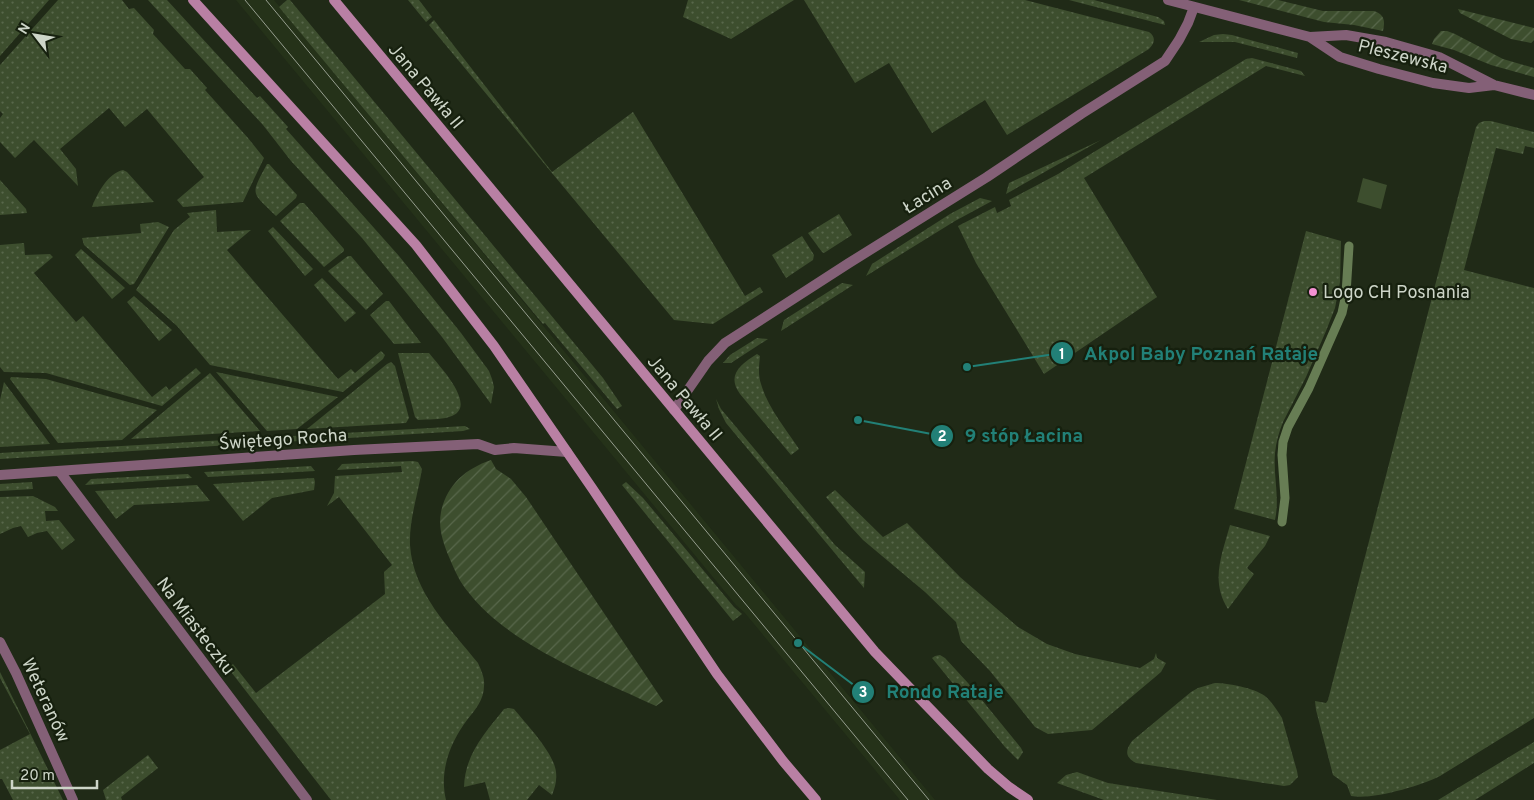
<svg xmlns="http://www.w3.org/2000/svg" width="1534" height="800" viewBox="0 0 1534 800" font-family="Overpass,sans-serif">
<defs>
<pattern id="grass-dots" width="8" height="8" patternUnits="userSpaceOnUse" patternTransform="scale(1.25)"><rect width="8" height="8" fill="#3d4e2e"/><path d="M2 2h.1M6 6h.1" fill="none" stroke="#58674b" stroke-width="1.8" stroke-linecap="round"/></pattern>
<pattern id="garden-furrows" width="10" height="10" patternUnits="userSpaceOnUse" patternTransform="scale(1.25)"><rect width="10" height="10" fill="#3d4e2e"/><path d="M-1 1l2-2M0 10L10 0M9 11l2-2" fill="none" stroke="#58674b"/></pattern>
</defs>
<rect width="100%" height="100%" fill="#202a17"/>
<!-- built -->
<path fill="#253219" d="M236,0h38l661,800h-35l-156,-188 -8,-7z"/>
<!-- grass -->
<path fill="url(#grass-dots)" d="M0,0h49l-49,56z
M58,0h64l7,9 5,-1 20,22 -1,4 32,35h5l17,19 -2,2 43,48 16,20 -21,44 -60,5 -6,-7 27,-23 -57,-68 -22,18 -16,-19 -49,41 16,20 2,17 -44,-46 -19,18 -15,-16v-24l3,-4 -3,-3v-46z
M148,0h19l90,98 3,-2 28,31 -2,2 113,127 62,77 28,38 3,8 2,8 -3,17 -49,-67 -80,-99 -71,-77 -28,-36z
M287,0h3l313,378 19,28 -5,3 -72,-86 -2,1 -264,-317z
M408,0h11l13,17 -6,5z
M688,0h106l-63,39 -48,-22z
M804,0h221l124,32c7,5 6,11 0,17l-142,86 -22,-35 -53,33 -43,-70 -34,20z
M1069,0h25l64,17 6,4 1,4z
M434,20l118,152 81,-60 112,184 15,-9 3,5 -50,32 -39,-4 -245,-295z
M1223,34l9,1 66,18 -1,5 -62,-16h-36l15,-7z
M1252,58l49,13 4,5 -39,-10 -182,112 73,119 -113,77 -68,-111 -18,-37 37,-19 2,6 14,-7 -2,-6 49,-26 188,-115z
M1484,121h7l43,11v16l-9,-2 -2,8 -27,-6 -32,122 70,18v430l-94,58c-20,10 -67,24 -89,20l-4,-11 -14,-10 -17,-65 -1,-9 11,2 2,-3 148,-573 3,-4z
M1101,140l-95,54 3,-11z
M267,164h2l28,31 -1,3 -20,18c-25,-25 -26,-20 -9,-52z
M123,170l4,2 27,30 -62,5c5,-13 16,-34 31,-37z
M0,180l26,29 1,4 -27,2z
M980,198l12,3 -37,20 -89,55 6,-12 78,-50z
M300,203h4l40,46v2l-20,16 -44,-46z
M216,210l1,22 34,-2 -24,20 111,129 13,-10 4,4 26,-22 4,4 -2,4 -40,33 -133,-27 -33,-39 -41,-36 38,-60 16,-13 -3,-4z
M839,214l13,21 -28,18 -2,-1 -14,-19z
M158,222l11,5 -35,57 -4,1 -46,-40 -2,-7 59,-5 -1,-9z
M273,227l40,42 -8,7 -37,-45z
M1306,231l35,10 -1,41 -5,26 -9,23 -20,46 -23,45c-4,10 -7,20 -8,31 -2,23 5,44 0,67l-41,-11z
M802,236l12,19 -1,5 -27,18 -14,-23z
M24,243l1,12 25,-1 3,3 -19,16 42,49 7,-6 69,81 14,-11 3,4 27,-22 5,5 -39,33 -116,-33 -42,-1 -4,-5v-122z
M81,249l44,39 -13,11 -37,-44z
M348,256h3l32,38 -17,16 -38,-39z
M322,278l34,35 -11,9 -31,-37z
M842,283l11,2 -72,46 3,-11z
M134,296l38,34 -13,11 -32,-39z
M386,301h3l32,42 -27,1 -24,-29z
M757,338l11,1 -37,24h-8l7,-8z
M398,353h31c9,12 52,55 20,64 -9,3 -21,2 -31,3l-3,-3z
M757,354l3,2c-1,10 -2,19 1,28 7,24 25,45 38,65l-8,6 -51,-61c-14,-19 1,-30 17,-40z
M391,362l4,4 14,52 -3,5 -99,6 80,-65z
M216,372l122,25 -41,32 -30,2z
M210,373l50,58 -129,8z
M11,377l35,2 111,31 -35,30 -64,3 -48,-64z
M4,382l46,62 -50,3v-47z
M716,399l5,10 114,136 30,27 -1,16 -138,-165 -7,-14z
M465,426l5,3 -7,2 -463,28v-6z
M413,461l5,1 4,7c-4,25 -13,51 -12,76 3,48 40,83 68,118 3,7 7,15 6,23 0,14 -9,24 -17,34 -17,23 -28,51 -21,80h-115l-103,-132 5,-4 23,29 129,-99 -1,-22 8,-7 -53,-68 -12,9 7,-13 1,-17 67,-4 -1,-6 -64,4 5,-6z
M311,466l4,5 -107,6 -4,-5z
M188,474l4,4 -107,7 6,-6z
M314,478l1,4 -1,8 -42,8 -29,23 -30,-37z
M32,482l1,7 -33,2v-7z
M626,482l17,16 91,109 8,7 -9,7 -111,-136z
M197,485l13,16 -76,4 -18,14 -21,-28z
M835,490l48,47 24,-14 53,54 58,50 29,17 28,10 65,14 14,-9 2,-6 1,5 9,5 -5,9 -7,6 -62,52 -44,4 -13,-7 -45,-56 -29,-30 -5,-19 -31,-30 -62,-52 -11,-12 -26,-31z
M33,496l22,11 3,4h-13l1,10 13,-1 16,20 -13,10 -15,-19 -10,2 -9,4 -7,-11 -8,2 -13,6v-37z
M1230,525l40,11 -5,10 -18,22 7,6 -26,35c-18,-28 -6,-54 2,-84z
M940,655l5,3 23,25 53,65 2,4 -5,8 -13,-13 -73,-89 3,-2z
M0,672l63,128h-50l-11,-21h-2v-29l30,-16 -30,-56z
M1215,683c13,0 39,5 50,13 7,6 12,14 17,22l15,53 1,6 -8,8 -6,1 -148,-23c-11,-6 -11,-12 -4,-22l59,-49 7,-4z
M509,708l5,1c13,16 40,44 42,63 1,9 -1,16 -4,23l-13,-10 -12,15h-37l-5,-18 -21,5c1,-33 21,-54 40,-78z
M1534,742v21l-59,37h-37z
M148,755l10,13 -37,29 1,3h-16l-3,-10z
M1077,772l31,11 109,17h-113l-47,-17 9,-8z"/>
<!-- garden -->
<path fill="url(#garden-furrows)" d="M1239,0h39l45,11h51c11,4 11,10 9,20l-29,-6 -30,-3z
M1458,9l76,19v12l-3,3 -20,-4 -51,-26z
M1441,31h6l8,3 48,25 31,9v9l-43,-12 -37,-15 -22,-6 2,-5z
M491,460l5,9 15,10 15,18 137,204 -7,5c-59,-28 -146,-60 -187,-113 -9,-10 -15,-24 -20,-36 -6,-15 -11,-29 -8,-45 6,-27 24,-43 50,-52z"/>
<!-- pitch -->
<path fill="#3d4e2e" d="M1363,178l24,7 -6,24 -24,-7z"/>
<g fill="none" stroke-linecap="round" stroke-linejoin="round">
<!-- stream -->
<path stroke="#677d54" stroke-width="9" d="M1282,522l3,-24 -3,-43 1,-13 5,-15 21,-39 33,-75 4,-19 3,-48"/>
<!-- street -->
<path stroke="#846077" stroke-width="10" d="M1168,0l142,37 36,-2 40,7 53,15 55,28 40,10
M1310,37l30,20 39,12 54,14 36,5 25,-3
M674,410l34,-49 17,-18 124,-80 138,-86 94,-63 84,-53 14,-21 9,-17 6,-16
M60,472l247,328
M0,475l354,-25 124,-6 17,6 19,-2 53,4
M0,642l16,31 57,127"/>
<!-- secondary -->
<path stroke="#b980a4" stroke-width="10" d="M193,0l223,245 78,101 98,142 125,186 66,87 33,39
M334,0l541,652 113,117 21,18 19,13"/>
<!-- tram -->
<path stroke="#979f90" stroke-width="1" d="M245,0l663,800
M266,0l663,800"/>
</g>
<!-- markers -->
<circle fill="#f491d3" stroke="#16200e" stroke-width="2" cx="1313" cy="292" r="5"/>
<g text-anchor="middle" stroke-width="4.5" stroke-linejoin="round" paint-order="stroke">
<!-- street labels -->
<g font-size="18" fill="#cdd5c8" stroke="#16200e">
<text transform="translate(1403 56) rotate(14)" y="6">Pleszewska</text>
<text transform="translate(426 86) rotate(50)" y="6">Jana Pawła II</text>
<text transform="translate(927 195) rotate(-32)" y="6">Łacina</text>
<text transform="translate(685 398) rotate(50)" y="6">Jana Pawła II</text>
<text transform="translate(283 439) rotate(-4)" y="6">Świętego Rocha</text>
<text transform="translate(196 626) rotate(53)" y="6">Na Miasteczku</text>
<text transform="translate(46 700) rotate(65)" y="6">Weteranów</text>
</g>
<!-- poi labels -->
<g font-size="18" fill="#cdd5c8" stroke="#16200e" text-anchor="start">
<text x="1323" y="298">Logo CH Posnania</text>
</g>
</g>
<!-- callouts -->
<path fill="none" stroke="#228077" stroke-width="2" d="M967 367L1062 353M858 420L942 436M798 643L863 692"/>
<g fill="#228077" stroke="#16200e" stroke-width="2">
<circle cx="967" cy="367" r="5"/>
<circle cx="858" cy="420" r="5"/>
<circle cx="798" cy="643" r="5"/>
<circle cx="1062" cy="353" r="12"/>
<circle cx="942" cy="436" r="12"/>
<circle cx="863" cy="692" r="12"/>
</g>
<g font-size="15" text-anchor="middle" font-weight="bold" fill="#fff">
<text x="1062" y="359">1</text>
<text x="942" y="441">2</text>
<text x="863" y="697">3</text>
</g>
<g font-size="19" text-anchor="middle" font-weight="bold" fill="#228077" stroke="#16200e" stroke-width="4.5" stroke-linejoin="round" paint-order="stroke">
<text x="1201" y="360">Akpol Baby Poznań Rataje</text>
<text x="1024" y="442">9 stóp Łacina</text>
<text x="945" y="698">Rondo Rataje</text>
</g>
<!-- north arrow -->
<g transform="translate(35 35) rotate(301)" stroke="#16200e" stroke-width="4" paint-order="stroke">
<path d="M0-4L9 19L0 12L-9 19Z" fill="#cdd5c8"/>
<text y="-8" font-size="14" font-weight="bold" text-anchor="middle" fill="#cdd5c8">N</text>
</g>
<!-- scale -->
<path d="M12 780v8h85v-8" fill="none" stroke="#cdd5c8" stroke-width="2.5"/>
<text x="20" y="780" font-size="15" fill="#cdd5c8" stroke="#16200e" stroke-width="4" paint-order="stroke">20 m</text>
</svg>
